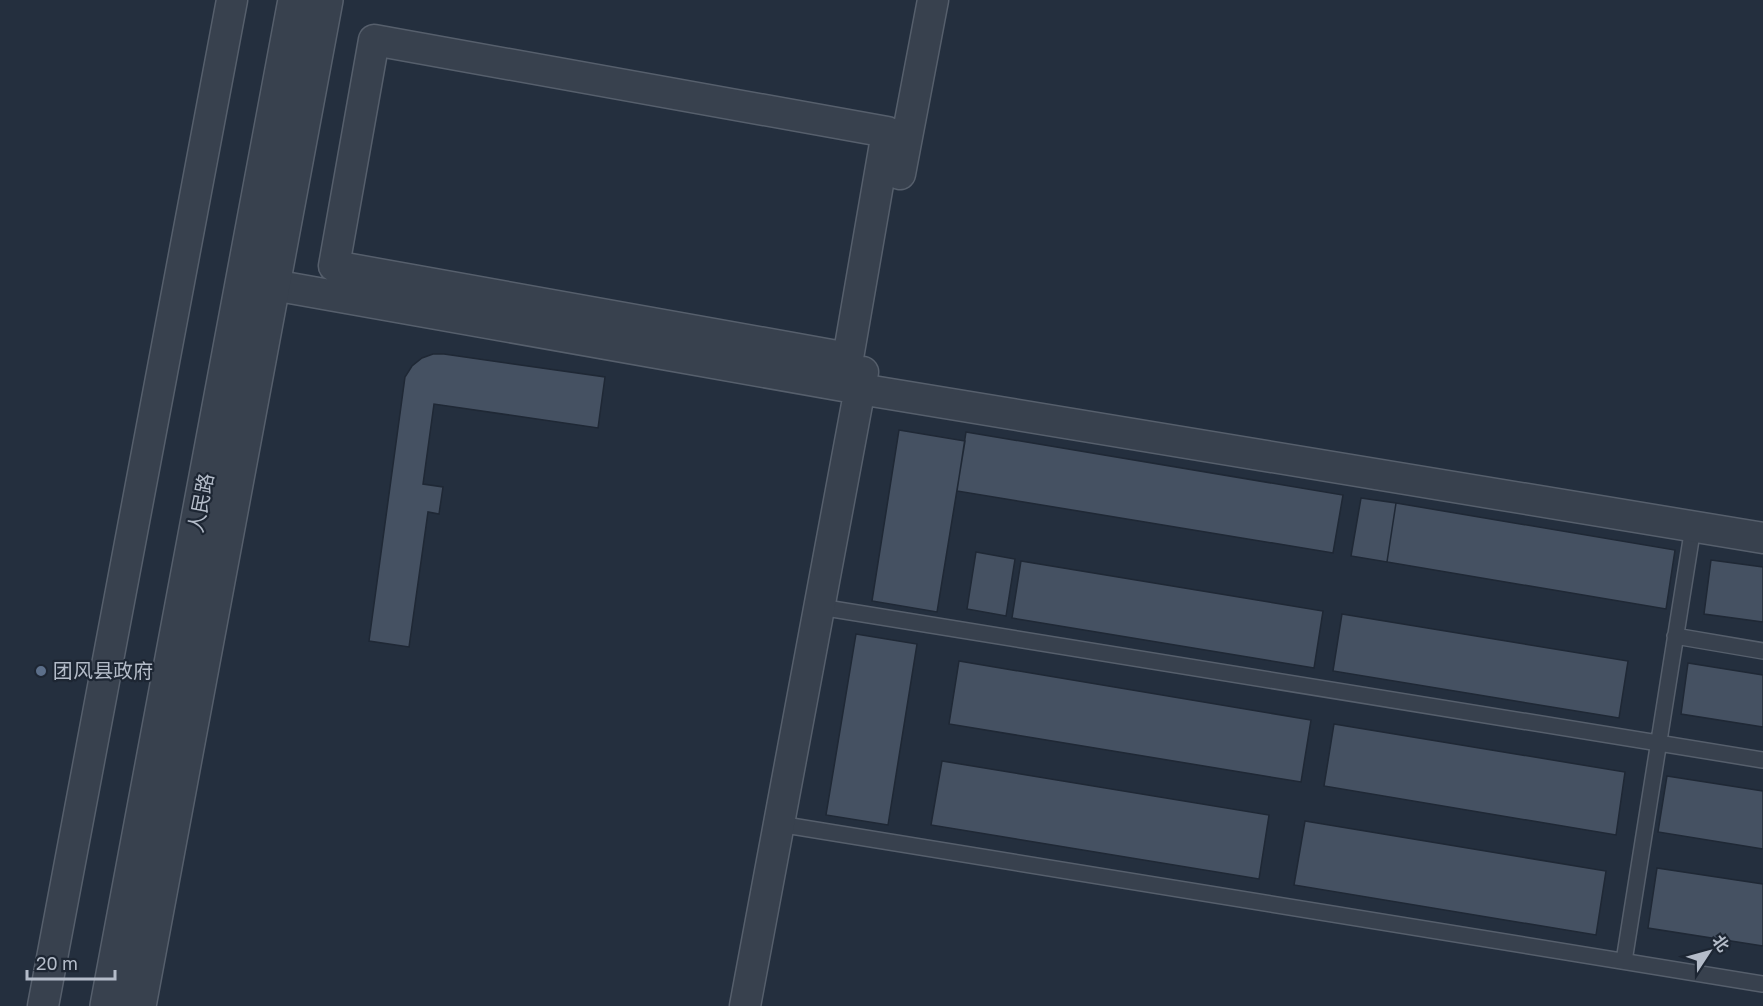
<svg xmlns="http://www.w3.org/2000/svg" width="1763" height="1006" viewBox="0 0 1763 1006" font-family="'Golos Text','Noto Sans SC',sans-serif">
<rect width="100%" height="100%" fill="#242f3e"/>
<!-- building -->
<path fill="#455162" stroke="#1f2835" stroke-width="1.5" d="M433,354h11l161,23 -7,51 -164,-24 -11,80 20,3 -4,27 -11,-2 -19,135 -40,-6 36,-264 7,-11 10,-8z
M899,430l66,11 -28,171 -65,-11z
M966,432l377,63 -10,58 -376,-62z
M1361,498l35,5 -9,59 -36,-6z
M1396,503l279,47 -9,59 -279,-47z
M976,552l39,7 -9,57 -39,-7z
M1711,560l52,7v55l-59,-8z
M1021,561l302,50 -9,57 -302,-50z
M1342,614l286,47 -9,57 -286,-47z
M856,634l61,10 -29,181 -62,-10z
M959,661l352,59 -10,62 -352,-58z
M1688,663l75,12v52l-82,-13z
M1334,724l291,48 -9,63 -292,-49z
M942,761l327,54 -10,64 -328,-54z
M1667,776l96,15v58l-105,-17z
M1305,821l301,50 -10,64 -302,-50z
M1657,868l106,16v62l-115,-18z"/>
<g fill="none" stroke-linecap="round" stroke-linejoin="round">
<!-- service casing -->
<g stroke="#565f6c" stroke-width="18">
<path id="service" d="M820,607l943,153
M1675,636l88,15
M779,824l984,160
M1624,961l69,-434"/>
</g>
<!-- minor casing -->
<g stroke="#565f6c" stroke-width="33">
<path id="minor" d="M374,40l513,92 -39,226 -514,-92z
M900,174l33,-174
M273,285l587,104 903,149
M43,1006l189,-1006
M745,1006l118,-634"/>
</g>
<!-- tertiary casing -->
<g stroke="#565f6c" stroke-width="36">
<path id="tertiary" d="M107,1006l188,-1006
M139,1006l187,-1006"/>
</g>
<!-- service -->
<use href="#service" stroke="#38414e" stroke-width="15"/>
<!-- minor -->
<use href="#minor" stroke="#38414e" stroke-width="30"/>
<!-- tertiary -->
<use href="#tertiary" stroke="#38414e" stroke-width="33"/>
</g>
<!-- markers -->
<circle fill="#5c6f8a" stroke="#1d2633" stroke-width="2" cx="41" cy="671" r="6"/>
<g text-anchor="middle" stroke-width="4.5" stroke-linejoin="round" paint-order="stroke">
<!-- street labels -->
<g font-size="20" fill="#b4bcc9" stroke="#1d2633">
<text transform="translate(201 503) rotate(-79)" y="7">人民路</text>
</g>
<!-- poi labels -->
<g font-size="20" fill="#b4bcc9" stroke="#1d2633" text-anchor="start">
<text x="53" y="678">团风县政府</text>
</g>
</g>
<!-- north arrow -->
<g transform="translate(1709 952) rotate(54)" stroke="#1d2633" stroke-width="4.5" paint-order="stroke">
<path d="M0-4.5L10 22L0 15L-10 22Z" fill="#b4bcc9"/>
<text y="-9" font-size="16" font-weight="bold" text-anchor="middle" fill="#b4bcc9">北</text>
</g>
<!-- scale -->
<path d="M27 970v9h88v-9" fill="none" stroke="#b4bcc9" stroke-width="3"/>
<text x="36" y="970" font-size="18" fill="#b4bcc9" stroke="#1d2633" stroke-width="4.5" paint-order="stroke">20 m</text>
</svg>
